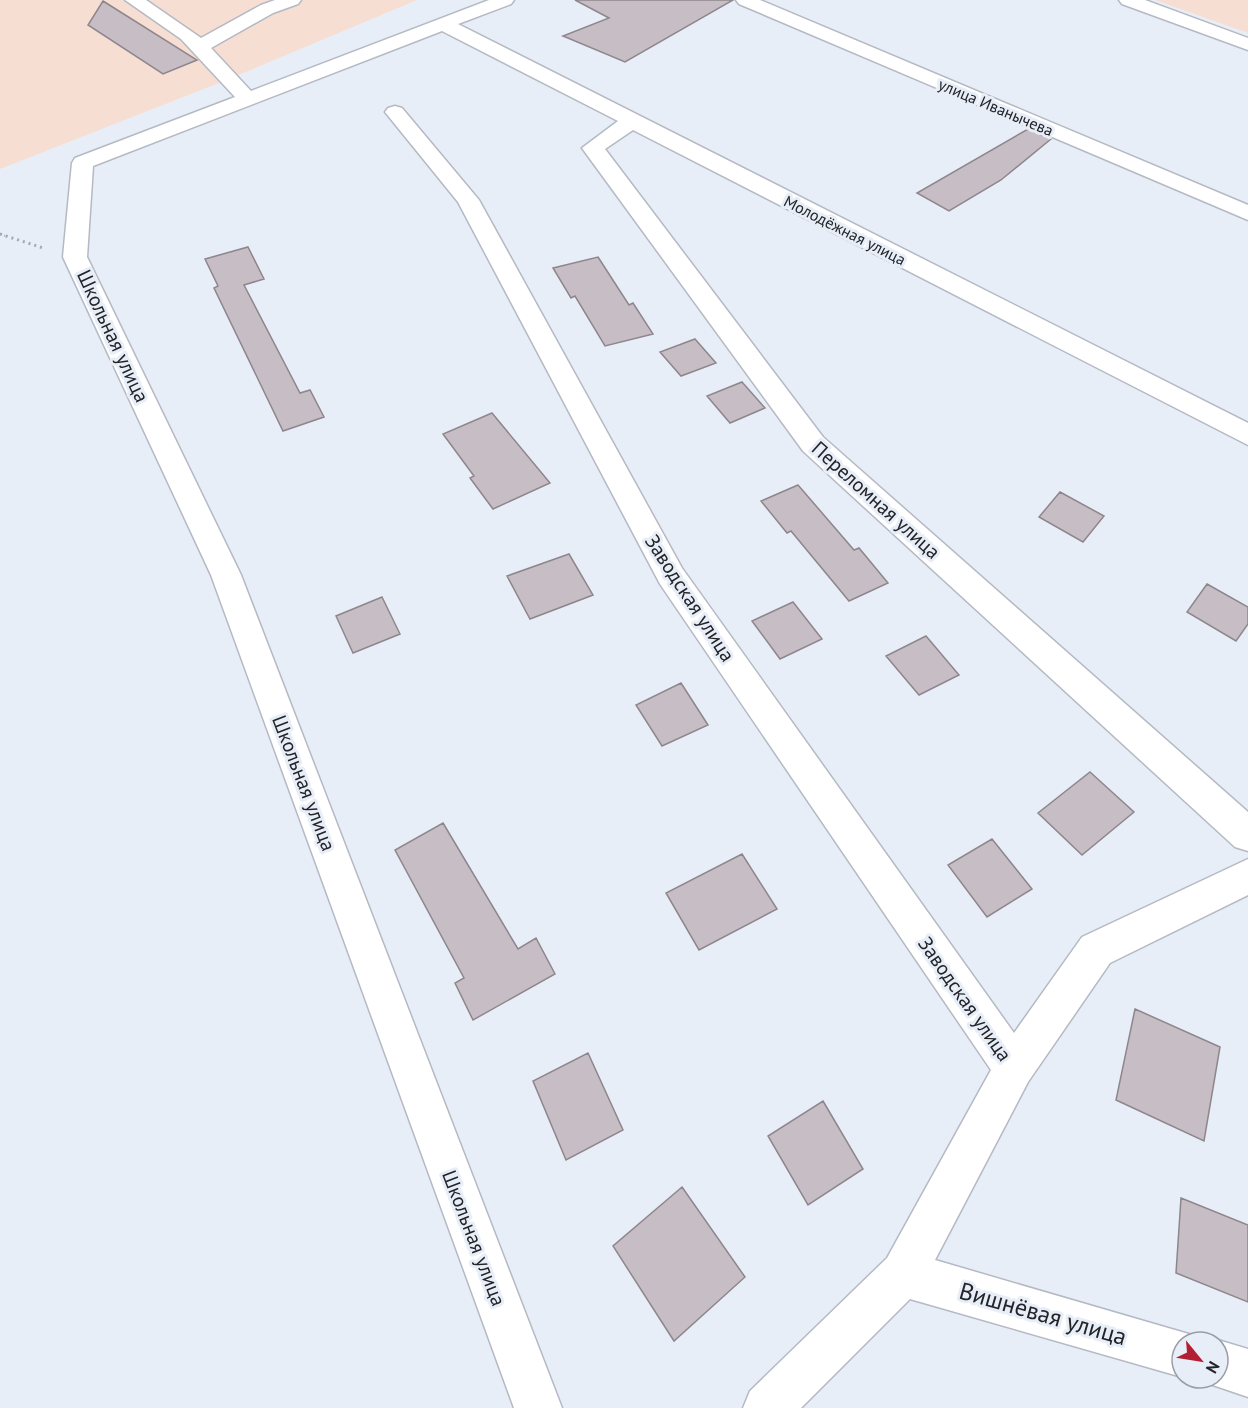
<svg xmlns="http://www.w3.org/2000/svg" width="1248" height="1408" viewBox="0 0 1248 1408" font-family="'PT Sans',sans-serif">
<rect width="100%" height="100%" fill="#e8eef8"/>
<!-- industrial -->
<path fill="#f6ded3" d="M0,0h417l-188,79 -229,90z
M1155,0h93v33z"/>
<!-- building -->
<path fill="#c6bdc5" stroke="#8e868d" stroke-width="1.5" d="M575,0h158l-108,62 -62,-26 46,-18z
M103,1l94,59 -34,14 -75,-49z
M1028,129l23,10 -50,41 -52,31 -32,-18z
M248,247l16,32 -20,6 56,108 10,-3 14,27 -41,14 -69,-143 4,-2 -13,-27z
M598,257l31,48 4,-2 20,31 -48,12 -30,-50 -4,2 -18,-30z
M695,339l21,24 -35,13 -21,-24z
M742,382l23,26 -35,15 -23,-27z
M492,413l58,70 -57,26 -23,-31 4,-2 -31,-42z
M798,485l56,65 5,-2 29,35 -39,18 -58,-70 -4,2 -26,-32z
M1060,492l44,24 -21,26 -44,-25z
M569,554l24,41 -63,24 -23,-43z
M1207,584l41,23v17l-12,17 -49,-29z
M382,597l18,37 -47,19 -17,-37z
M793,602l29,37 -42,20 -28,-38z
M926,636l33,39 -40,20 -33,-39z
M681,683l27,42 -46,21 -26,-41z
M1090,772l44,40 -52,43 -44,-42z
M443,823l75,126 18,-11 19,36 -82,46 -18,-37 9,-5 -69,-128z
M992,839l40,50 -45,28 -39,-52z
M742,854l35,55 -78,41 -33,-57z
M1135,1009l85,38 -16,94 -88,-41z
M588,1053l35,77 -57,30 -33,-79z
M823,1101l40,68 -55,36 -40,-69z
M682,1187l63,90 -71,64 -61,-95z
M1181,1198l67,27v77l-72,-29z"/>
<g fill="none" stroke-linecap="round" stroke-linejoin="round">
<!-- minor casing -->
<g stroke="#b5b9c3" stroke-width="3">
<path id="minor" d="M125,0h21l55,38 60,-33 14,-5h26l-3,4 -25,9 -62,35 40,43 238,-91h25l-3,4 -53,20 790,399v22l-615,-315 -28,19 218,288 425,375v39l-13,-4 -432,-396 -221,-303 36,-27 -176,-90 -349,135 -6,91 154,318 321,833h-48l-303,-833 -148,-318 9,-94 3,-5 160,-61 -54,-58z
M736,0h24l488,205v15l-509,-216z
M1119,0h26l103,38v12l-126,-46z
M395,106l7,2 77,92 203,368 332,465 68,-96 166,-78v36l-138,68 -82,119 -93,178 264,77 1,5h-18v35l-272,-78 -109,109h-58l7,-17 137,-133 104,-188 -331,-486 -202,-382 -73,-90 3,-4z
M1218,1340l30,9v48l-47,-16 -1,-3h18v-36h-4z"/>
</g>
<!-- path-far1 -->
<path stroke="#a4a9b1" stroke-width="2" stroke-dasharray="1.5 3" stroke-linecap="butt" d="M0,234l5,2"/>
<!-- path -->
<path stroke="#a4a9b1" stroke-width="3" stroke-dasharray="2 4" stroke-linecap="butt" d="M0,234l43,14"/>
<!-- minor -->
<use href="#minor" fill="#fff" fill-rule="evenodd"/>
</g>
<g text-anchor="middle" stroke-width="6" stroke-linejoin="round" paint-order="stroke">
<!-- far-street labels -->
<g font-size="16" fill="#222428" stroke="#e8eef8">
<text transform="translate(996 107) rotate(23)" y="6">улица Иванычева</text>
<text transform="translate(845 230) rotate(27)" y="6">Молодёжная улица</text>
</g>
<!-- street labels -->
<g font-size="20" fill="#222428" stroke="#e8eef8">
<text transform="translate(113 336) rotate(65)" y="7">Школьная улица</text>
<text transform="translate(876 500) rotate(42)" y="7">Переломная улица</text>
<text transform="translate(690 598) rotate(57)" y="7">Заводская улица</text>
<text transform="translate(304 783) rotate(69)" y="7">Школьная улица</text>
<text transform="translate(965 999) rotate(55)" y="7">Заводская улица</text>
<text transform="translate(474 1238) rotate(69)" y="7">Школьная улица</text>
</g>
<!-- near-street labels -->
<g font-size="24" fill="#222428" stroke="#e8eef8">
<text transform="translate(1043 1314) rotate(16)" y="8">Вишнёвая улица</text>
</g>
</g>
<!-- north arrow -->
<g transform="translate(1200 1360) rotate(120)"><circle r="28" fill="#e8eef8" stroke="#999da5" stroke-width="1.5"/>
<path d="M0-4.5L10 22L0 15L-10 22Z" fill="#b21f33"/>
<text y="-9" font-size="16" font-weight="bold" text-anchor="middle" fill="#222428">N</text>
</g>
</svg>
